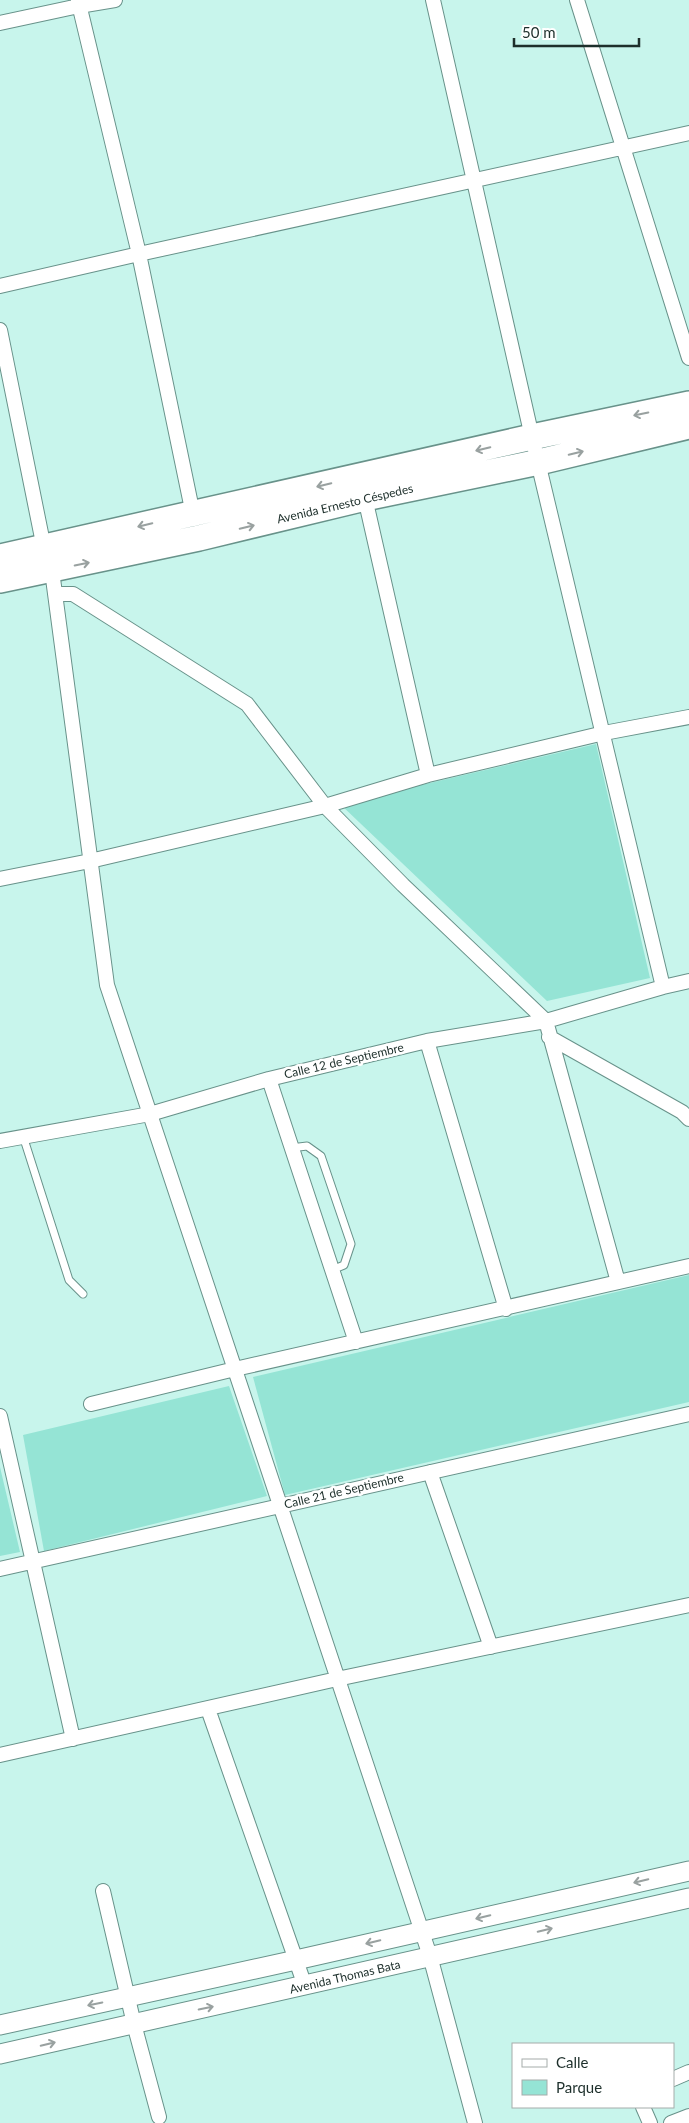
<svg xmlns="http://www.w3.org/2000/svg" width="689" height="2123" viewBox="0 0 689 2123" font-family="Lato,sans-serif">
<rect width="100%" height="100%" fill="#c8f5ec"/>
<!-- green -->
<path fill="#95e4d5" d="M596,744l54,234 -103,23 -207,-197z
M689,1275v127l-404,93 -32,-118z
M229,1386l38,110 -223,55 -21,-116z
M0,1467l20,85 -20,4z"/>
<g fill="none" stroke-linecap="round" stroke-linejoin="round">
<!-- lane casing -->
<g stroke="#68928a" stroke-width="9">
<path id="lane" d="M23,1136l46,144 14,14
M291,1148l16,-2 14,10 30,88 -7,21 -12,5"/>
</g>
<!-- street casing -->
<g stroke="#68928a" stroke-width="16">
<path id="street" d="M78,0l61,254 55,265
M433,0l99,437 131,550
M577,0l112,358
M0,23l79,-17 36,-6
M0,286l139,-32 550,-121
M0,330l44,218 8,23 55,414 323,971 45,167
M365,498l63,277
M55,594h18l174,110 78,102 78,79 143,136 72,261
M0,879l90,-18 235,-55 103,-31 176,-42 85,-16
M549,1037l133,75 7,7
M427,1041l79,268
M269,1079l87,263
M0,1141l150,-27 119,-35 158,-38 119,-20 117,-34 26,-6
M91,1404l144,-35 454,-103
M0,1416l73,323
M430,1472l61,175
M0,1569l689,-155
M208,1709l97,277
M0,1755l337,-76 352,-74
M103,1891l31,133 25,93
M673,2079l16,-7
M643,2107l7,16
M671,2123l18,-7"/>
</g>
<!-- secondary casing -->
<g stroke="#68928a" stroke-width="21">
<path id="secondary" d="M0,2025l296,-65 393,-89
M0,2054l689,-156"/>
</g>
<!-- highway casing -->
<g stroke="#68928a" stroke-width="28">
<path id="highway" d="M0,557l532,-120 157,-33
M0,580l199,-42 166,-40 174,-36 150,-36"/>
</g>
<!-- lane -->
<use href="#lane" stroke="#fff" stroke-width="7"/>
<!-- street -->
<use href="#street" stroke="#fff" stroke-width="14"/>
<!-- secondary -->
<use href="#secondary" stroke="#fff" stroke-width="19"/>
<!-- highway -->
<use href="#highway" stroke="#fff" stroke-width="25"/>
</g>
<!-- one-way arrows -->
<defs><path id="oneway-shaft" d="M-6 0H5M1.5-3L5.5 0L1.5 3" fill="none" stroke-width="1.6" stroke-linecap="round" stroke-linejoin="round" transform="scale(1.25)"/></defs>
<g stroke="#99a1a0">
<use href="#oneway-shaft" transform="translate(641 414) rotate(168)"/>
<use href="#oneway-shaft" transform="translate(483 449) rotate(167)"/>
<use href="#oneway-shaft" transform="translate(576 453) rotate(-13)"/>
<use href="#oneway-shaft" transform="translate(324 485) rotate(167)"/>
<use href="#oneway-shaft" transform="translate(145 525) rotate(167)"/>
<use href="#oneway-shaft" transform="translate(247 527) rotate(-13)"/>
<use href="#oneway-shaft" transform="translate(82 564) rotate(-12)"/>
<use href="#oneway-shaft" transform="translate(641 1881) rotate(167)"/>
<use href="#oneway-shaft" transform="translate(483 1917) rotate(167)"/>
<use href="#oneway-shaft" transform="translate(545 1930) rotate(-13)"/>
<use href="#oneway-shaft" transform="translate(373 1942) rotate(167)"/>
<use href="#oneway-shaft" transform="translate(95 2004) rotate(168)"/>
<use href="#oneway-shaft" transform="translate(206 2008) rotate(-12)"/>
<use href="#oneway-shaft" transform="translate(48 2044) rotate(-13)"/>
</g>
<g text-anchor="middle" stroke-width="5" stroke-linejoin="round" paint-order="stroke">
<!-- street labels -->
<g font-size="12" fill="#1d2f2b" stroke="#fff">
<text transform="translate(345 504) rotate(-13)" y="4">Avenida Ernesto Céspedes</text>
<text transform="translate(344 1061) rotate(-13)" y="4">Calle 12 de Septiembre</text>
<text transform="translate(344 1491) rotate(-13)" y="4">Calle 21 de Septiembre</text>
<text transform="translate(345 1977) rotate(-13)" y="4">Avenida Thomas Bata</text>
</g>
</g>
<!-- legend -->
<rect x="512" y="2043" width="162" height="65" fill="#ffffff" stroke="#a5acaa"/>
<rect x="522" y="2059" width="25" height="8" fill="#ffffff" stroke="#a5acaa"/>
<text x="556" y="2068" font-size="15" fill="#1d2f2b">Calle</text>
<rect x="522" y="2080" width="25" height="15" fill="#95e4d5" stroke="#a5acaa"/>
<text x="556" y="2093" font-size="15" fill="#1d2f2b">Parque</text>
<!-- scale -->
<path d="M514 38v8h125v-8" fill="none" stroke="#1d2f2b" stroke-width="2.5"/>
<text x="522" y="38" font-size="15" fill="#1d2f2b" stroke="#ffffff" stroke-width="4" paint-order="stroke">50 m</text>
</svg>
